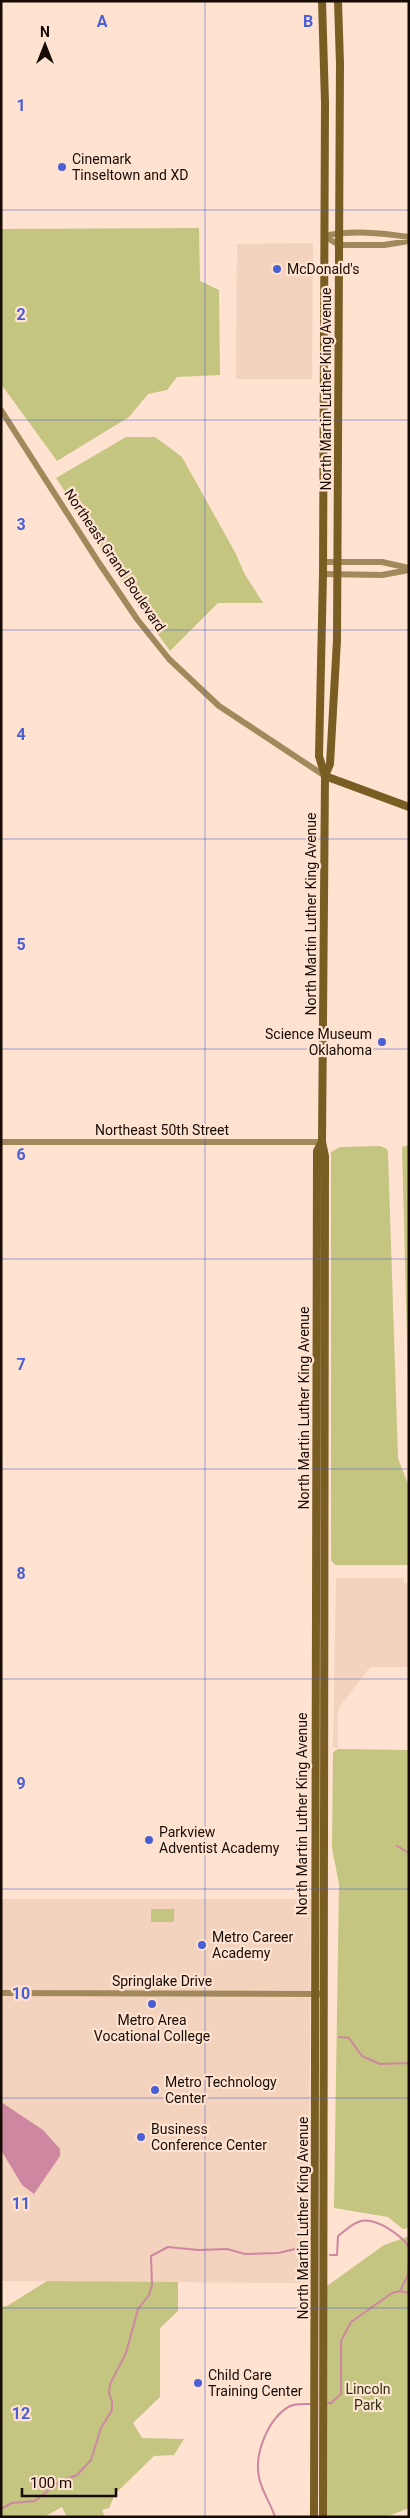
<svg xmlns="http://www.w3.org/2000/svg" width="410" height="2518" viewBox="0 0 410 2518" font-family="Roboto,sans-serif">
<rect width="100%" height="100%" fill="#ffe2d0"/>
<!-- built -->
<path fill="#f4d3be" d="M313,243l-1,136h-76l1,-135z
M336,1578h68v4l5,1v84h-39l-32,42v39l-5,-1z
M1,1899h310l-3,384 -307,-2z"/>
<!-- green -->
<path fill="#c3c581" d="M199,228l1,53 19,9 1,85 -43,2 -10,13 -19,4 -19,23 -72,44 -56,-77v-155z
M126,437h29l27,20 54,97 8,19 19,30h-45l-48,48c-41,-56 -76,-115 -114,-173z
M409,1145v275l-7,-273z
M380,1146l7,3 1,4 10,305 11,29v78h-74l-4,-5v-408l9,-5z
M338,1749l71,1v478l-6,1 -15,-12 -54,-9 5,-324 -7,-36 1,-96z
M151,1909h23v13h-23z
M409,2236v272l-23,9h-59v-231l57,-41z
M47,2281l131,1v29l-18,17v69l-27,26 9,15 42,1 -10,16 -20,1 -39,38 -6,14 -7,2 3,7h-38l-5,-10 -18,10h-43v-210l6,-1z"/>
<!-- water -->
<path fill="#ce87a1" d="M1,2102l42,28 17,19v7l-26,38 -12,-9 -21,-35z"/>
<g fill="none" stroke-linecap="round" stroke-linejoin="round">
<!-- stream -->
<path stroke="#ce87a1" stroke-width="2" d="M397,1846l12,7
M339,2037l10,1 13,18 18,8 29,-1
M330,2255h7l1,-19c7,-5 14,-13 23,-15 16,-3 40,14 48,26
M400,2291l8,-16 1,-10
M325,2403h6l10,-9v-53l10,-19 41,-29 8,-2 9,2
M1,2509l11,-6 23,-2 24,-19 18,-7 14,-15 10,-32 11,-18v-9l-3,-8 1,-9 16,-31 12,-44 11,-14 3,-10 -1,-29 17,-9 30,3 29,-1 18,5 33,-1 17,-4 8,5
M275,2517c-4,-13 -14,-27 -16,-40 -5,-23 9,-59 31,-71 6,-3 16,-2 23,-2"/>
<!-- tertiary -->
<path stroke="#a2895c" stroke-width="6" d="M324,236l15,9h45l25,-4
M324,236c28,-6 57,-3 85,1
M1,410l98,153 38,56 32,40 50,47 106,70
M323,562h59l27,6
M323,574l59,1 27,-5
M1,1142h321
M1,1993l319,1"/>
<!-- secondary -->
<path stroke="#7a5d23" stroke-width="8" d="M322,1l3,102 -2,471 -4,182 6,20 -3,366 3,14 -2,1361
M325,776l5,-12 7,-124 3,-576 -2,-63
M325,776l84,31
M314,2517l3,-1366 5,-9"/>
</g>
<!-- grid -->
<path fill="none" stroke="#4b5fd4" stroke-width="1" stroke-opacity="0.55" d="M205,1v2516M1,210h408M1,420h408M1,630h408M1,839h408M1,1049h408M1,1259h408M1,1469h408M1,1679h408M1,1889h408M1,2098h408M1,2308h408"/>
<!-- markers -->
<g fill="#4b5fd4" stroke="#ffe2d0" stroke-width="2">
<circle cx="62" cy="167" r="5"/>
<circle cx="277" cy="269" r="5"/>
<circle cx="382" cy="1042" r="5"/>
<circle cx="149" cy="1840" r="5"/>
<circle cx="202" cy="1945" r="5"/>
<circle cx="152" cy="2004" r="5"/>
<circle cx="155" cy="2090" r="5"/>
<circle cx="141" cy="2137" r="5"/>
<circle cx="198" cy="2383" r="5"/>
</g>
<g text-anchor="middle" stroke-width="4.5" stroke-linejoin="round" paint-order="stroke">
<!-- poi labels -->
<g font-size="14" fill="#170c05" stroke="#ffe2d0" text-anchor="start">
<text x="72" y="164">Cinemark<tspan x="72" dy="16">Tinseltown and XD</tspan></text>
<text x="287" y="274">McDonald's</text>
<text x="372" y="1039" text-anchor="end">Science Museum<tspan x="372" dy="16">Oklahoma</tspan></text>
<text x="159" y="1837">Parkview<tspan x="159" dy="16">Adventist Academy</tspan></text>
<text x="212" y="1942">Metro Career<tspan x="212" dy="16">Academy</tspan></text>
<text x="152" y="2025" text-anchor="middle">Metro Area<tspan x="152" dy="16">Vocational College</tspan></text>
<text x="165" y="2087">Metro Technology<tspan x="165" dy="16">Center</tspan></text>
<text x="151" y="2134">Business<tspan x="151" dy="16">Conference Center</tspan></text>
<text x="208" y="2380">Child Care<tspan x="208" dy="16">Training Center</tspan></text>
</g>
<!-- street labels -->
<g font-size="14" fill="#170c05" stroke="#ffe2d0">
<text transform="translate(326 389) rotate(-90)" y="5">North Martin Luther King Avenue</text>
<text transform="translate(115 560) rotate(56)" y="5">Northeast Grand Boulevard</text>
<text transform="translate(311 914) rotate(-90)" y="5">North Martin Luther King Avenue</text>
<text x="162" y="1135">Northeast 50th Street</text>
<text transform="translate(304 1408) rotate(-90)" y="5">North Martin Luther King Avenue</text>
<text transform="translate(302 1814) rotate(-90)" y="5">North Martin Luther King Avenue</text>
<text x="162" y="1986">Springlake Drive</text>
<text transform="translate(303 2218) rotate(-90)" y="5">North Martin Luther King Avenue</text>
</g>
<!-- park labels -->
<g font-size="14" fill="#313212" stroke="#ffe2d0">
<text x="368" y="2394">Lincoln<tspan x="368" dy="16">Park</tspan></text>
</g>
</g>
<g font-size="16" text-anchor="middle" font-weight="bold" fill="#4b5fd4" stroke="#ffe2d0" stroke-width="4.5" stroke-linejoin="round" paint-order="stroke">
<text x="102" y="27">A</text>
<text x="308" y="27">B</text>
<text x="21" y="111">1</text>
<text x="21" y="320">2</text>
<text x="21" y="530">3</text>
<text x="21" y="740">4</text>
<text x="21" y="950">5</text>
<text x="21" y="1160">6</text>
<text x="21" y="1370">7</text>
<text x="21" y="1579">8</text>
<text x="21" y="1789">9</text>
<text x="21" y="1999">10</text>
<text x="21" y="2209">11</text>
<text x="21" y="2419">12</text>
</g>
<!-- border -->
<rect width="410" height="2518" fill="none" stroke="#170c05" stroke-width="5"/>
<!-- north arrow -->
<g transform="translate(45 45)" stroke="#ffe2d0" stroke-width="4" paint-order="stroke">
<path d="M0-4L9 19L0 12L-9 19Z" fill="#170c05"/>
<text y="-8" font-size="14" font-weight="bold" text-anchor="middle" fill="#170c05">N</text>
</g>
<!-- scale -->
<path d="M22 2488v8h94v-8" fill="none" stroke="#170c05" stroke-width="2.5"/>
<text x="30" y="2488" font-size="15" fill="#170c05" stroke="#ffe2d0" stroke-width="4" paint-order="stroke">100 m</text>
</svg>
